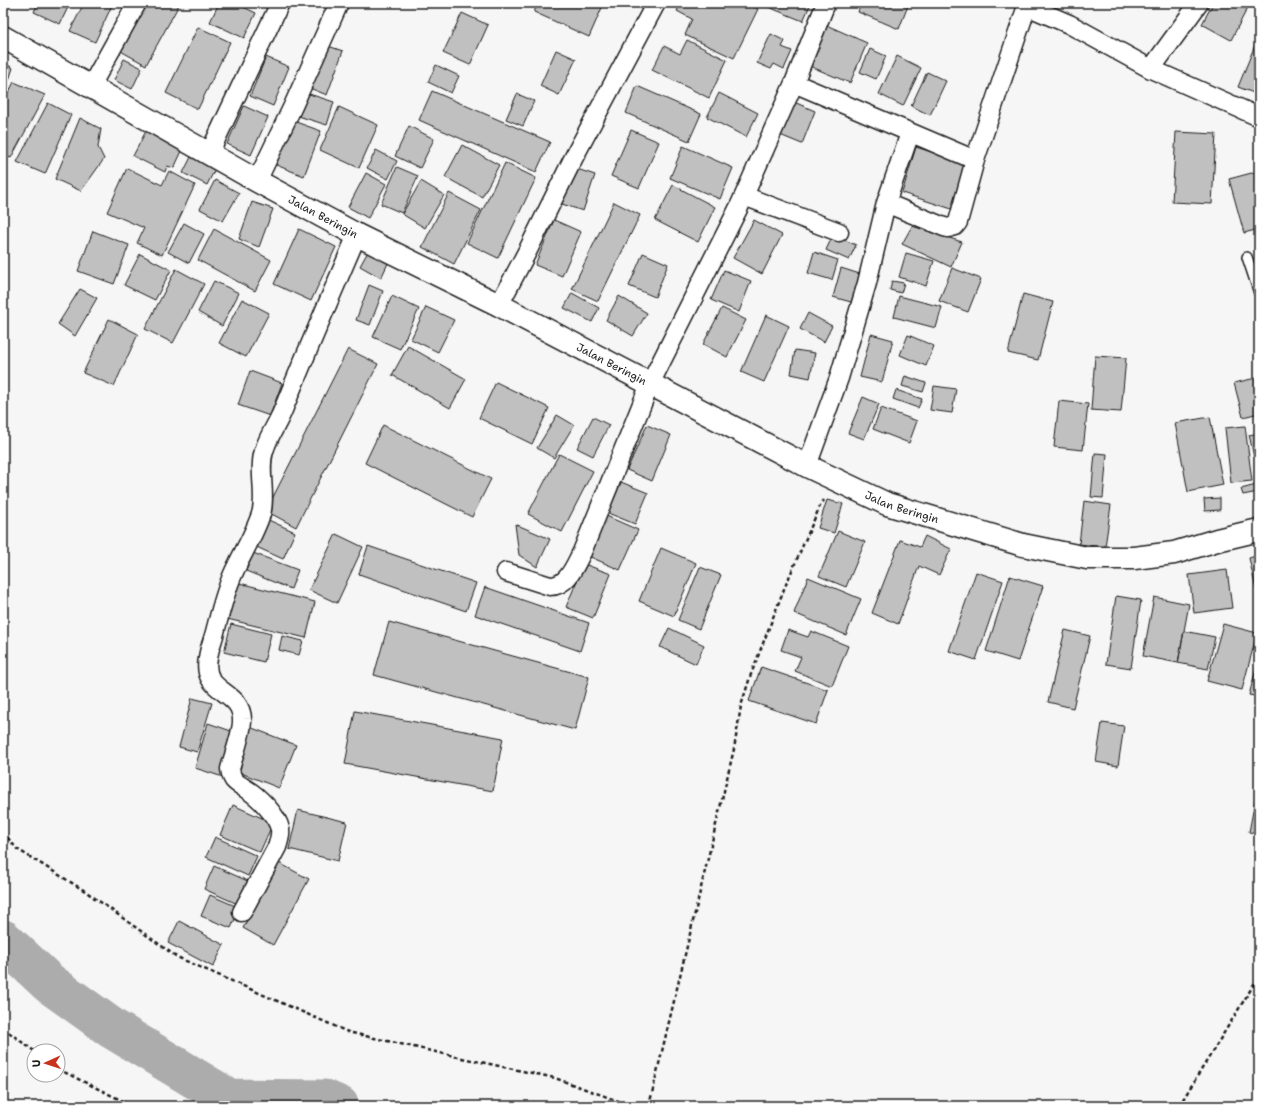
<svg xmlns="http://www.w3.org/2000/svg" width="1262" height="1109" viewBox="0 0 1262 1109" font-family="'Shantell Sans',sans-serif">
<rect width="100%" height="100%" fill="#f6f6f6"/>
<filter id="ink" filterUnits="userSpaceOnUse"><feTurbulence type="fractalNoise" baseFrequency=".025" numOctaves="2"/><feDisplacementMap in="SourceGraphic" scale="8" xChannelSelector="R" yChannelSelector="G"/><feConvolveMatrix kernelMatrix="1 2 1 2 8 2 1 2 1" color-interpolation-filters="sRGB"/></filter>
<g filter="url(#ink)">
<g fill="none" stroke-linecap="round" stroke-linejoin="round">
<!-- river -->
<path stroke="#acacac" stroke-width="41" d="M3,940l46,43 64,46 116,70 96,1 14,6"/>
</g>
<!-- building -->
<path fill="#c0c0c0" stroke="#1c1c1c" d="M38,3h32l-10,21 -26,-12z
M84,3h29l-18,39 -25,-11z
M143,3h37l-34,62 -29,-16z
M219,3h16l21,10 -12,25 -34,-16z
M538,3h66l-15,34 -55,-25z
M681,3h64l13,6 -24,49 -49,-23 7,-16 -15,-8z
M762,3h49l-8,18 -42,-17z
M861,3h48l-10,26 -41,-17z
M1213,3h28l7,4 -17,33 -29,-16z
M462,13l26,12 -18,40 -27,-12z
M824,24l43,19 -17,40 -43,-18z
M198,27l32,15 -32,67 -32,-16z
M771,34l14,7 -3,6 10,4 -8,18 -10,-5 -3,5 -14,-6z
M1259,35v60l-21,-8z
M687,40l40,20 -18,38 -57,-28 12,-24 16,8z
M322,44l21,7 -16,44 -20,-8z
M870,49l16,7 -10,23 -16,-7z
M556,50l20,9 -17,36 -19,-9z
M897,56l24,12 -18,38 -24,-12z
M266,57l23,10 -16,39 -23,-10z
M124,59l18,9 -10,21 -18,-9z
M3,62l10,6 -10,30z
M436,65l23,11 -8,17 -23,-11z
M927,72l19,9 -16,34 -19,-9z
M14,82l31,13 -34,63 -8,-3v-52z
M637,86l64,28 -12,27 -63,-28z
M432,91l118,51 -14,30 -117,-52z
M303,92l31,10 -7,23 -32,-10z
M719,93l39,20 -12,24 -39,-20z
M517,94l17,7 -11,25 -17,-7z
M794,102l21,9 -13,33 -22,-9z
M48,103l23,12 -26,59 -28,-12z
M244,106l24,11 -17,38 -24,-11z
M339,107l39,18 -19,43 -39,-18z
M80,118l21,11 -3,18 6,12 -23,32 -26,-12z
M293,121l28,10 -17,45 -28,-11z
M409,126l25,13 -14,29 -25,-12z
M631,130l28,12 -20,46 -28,-12z
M146,131l36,20 -8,17 -7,-2 -2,6 -32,-16z
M1176,132l40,2 -4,70 -40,-2z
M462,145l37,20 -17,32 -37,-20z
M683,146l50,22 -13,31 -50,-21z
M916,147l53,17 -14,46 -53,-17z
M376,150l21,11 -9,18 -21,-11z
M193,153l24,12 -10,20 -24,-12z
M505,163l31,15 -38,80 -31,-15z
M397,167l21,9 -16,37 -21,-9z
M127,168l35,17 7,-14 26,14 -33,70 -25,-12 7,-15 -37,-16z
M574,168l21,7 -12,36 -21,-7z
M1259,171v58l-15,4 -15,-54z
M366,173l20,11 -18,34 -20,-11z
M215,180l24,13 -16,28 -23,-12z
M421,181l23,14 -19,33 -23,-14z
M673,185l42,22 -17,35 -43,-22z
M449,193l32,17 -27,54 -32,-17z
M252,202l21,7 -14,38 -20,-8z
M614,202l26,13 -42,86 -26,-12z
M554,220l27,12 -19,44 -27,-11z
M754,220l28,15 -20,39 -29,-16z
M184,223l20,11 -15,29 -21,-11z
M912,226l50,16 -11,25 -49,-23z
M214,229l57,31 -16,31 -57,-31z
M299,229l37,18 -25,54 -37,-17z
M93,231l36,14 -15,39 -36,-13z
M833,235l23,10 -7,15 -23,-10z
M370,248l20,11 -9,19 -21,-12z
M814,252l24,8 -6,20 -24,-7z
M643,253l25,11 -13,33 -26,-11z
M906,253l28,8 -8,25 -27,-9z
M140,254l31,16 -16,30 -31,-15z
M841,268l25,8 -8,28 -25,-7z
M952,268l29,11 -13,33 -29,-11z
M176,269l28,15 -31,59 -28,-14z
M724,270l27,11 -12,31 -28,-12z
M214,281l25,12 -17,33 -24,-14z
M892,281l12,2 -3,10 -11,-3z
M369,285l14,6 -13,34 -14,-5z
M80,289l17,9 -22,38 -17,-12z
M572,293l27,15 -7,14 -28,-14z
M1023,294l30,8 -15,58 -30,-7z
M392,296l27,13 -19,40 -27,-12z
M619,296l28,17 -14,23 -27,-16z
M899,296l43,11 -6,21 -42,-11z
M242,299l27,14 -23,44 -27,-14z
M426,307l28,13 -16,32 -27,-13z
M722,308l24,12 -19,37 -24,-13z
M808,313l24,13 -8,16 -24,-13z
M766,315l23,11 -25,56 -23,-10z
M109,319l29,15 -24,52 -31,-13z
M871,334l22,6 -11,42 -22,-5z
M908,335l26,11 -8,20 -26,-11z
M408,346l58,33 -16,29 -58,-33z
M348,349l30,15 -82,163 -30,-16z
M795,350l20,3 -5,25 -19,-4z
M1095,356l31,2 -5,54 -30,-2z
M250,371l32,12 -12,33 -32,-11z
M905,376l21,7 -3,9 -21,-6z
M1256,378l3,14v21l-16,4 -9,-34z
M496,382l53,26 -17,36 -53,-26z
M934,386l22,3 -4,24 -22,-3z
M896,390l26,9 -4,9 -25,-9z
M863,397l16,7 -15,35 -16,-6z
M1059,401l29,3 -5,46 -29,-3z
M881,408l36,13 -8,22 -36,-14z
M557,415l17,10 -20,33 -17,-10z
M593,417l16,8 -16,31 -16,-8z
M1210,417l13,68 -35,7 -13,-69z
M383,425l108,54 -19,38 -107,-54z
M647,425l24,10 -19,46 -25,-11z
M1245,426l7,55 -21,2 -6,-55z
M1259,433v22l-5,2 -5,-22z
M1095,453l12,1 -4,44 -12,-1z
M559,454l34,17 -31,61 -34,-18z
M621,482l27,11 -13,31 -27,-11z
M1256,485l2,7 -15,3 -2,-6z
M1220,498v12l-15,1 -1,-12z
M827,500l16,4 -9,29 -16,-5z
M1084,501l27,4 -6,42 -26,-3z
M604,515l34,15 -18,40 -34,-15z
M264,518l31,14 -12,27 -31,-14z
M515,524l35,15 -13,28 -18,-12z
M838,531l27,11 -19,45 -27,-11z
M336,534l27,13 -26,56 -28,-13z
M925,536l26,13 -12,26 -20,-9 -21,58 -26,-11 28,-73 20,7z
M368,546l108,37 -10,28 -107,-37z
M661,548l35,15 -22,53 -35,-15z
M253,553l45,17 -7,19 -45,-18z
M1259,555v48l-10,-45z
M584,564l27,10 -18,44 -27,-11z
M700,567l21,8 -22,54 -21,-9z
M1227,570l5,38 -38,5 -5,-38z
M976,572l27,9 -27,79 -27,-9z
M1010,576l33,10 -25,75 -32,-10z
M808,577l53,22 -15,36 -52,-22z
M231,581l84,21 -9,36 -83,-20z
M485,587l104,36 -9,28 -105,-36z
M1116,596l25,4 -10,68 -25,-4z
M1154,597l35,7 -11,59 -35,-7z
M389,622l200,55 -14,53 -201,-55z
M231,624l40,10 -7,28 -40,-10z
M1223,624l34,9 -15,57 -35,-9z
M669,628l35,17 -8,19 -36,-17z
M788,630l20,7 3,-6 37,15 -16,40 -37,-15 6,-14 -20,-7z
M1065,630l25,6 -17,72 -25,-6z
M1184,631l31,6 -7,32 -30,-6z
M282,636l21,5 -4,14 -20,-5z
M1259,658v39l-10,-2z
M761,667l67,23 -12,34 -67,-23z
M192,698l20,5 -15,49 -18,-5z
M355,711l148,27 -10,53 -148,-27z
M208,723l29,10 -14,44 -28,-9z
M1102,723l22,3 -6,40 -22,-4z
M247,726l49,19 -17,43 -48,-19z
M1257,790l2,1v43l-10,-2z
M233,805l40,18 -13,29 -40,-17z
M298,810l49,12 -9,39 -49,-12z
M215,837l42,19 -9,20 -42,-19z
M279,863l30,16 -36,66 -30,-17z
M214,866l36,16 -10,23 -36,-16z
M210,895l30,13 -9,20 -30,-12z
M179,921l45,24 -11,22 -45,-24z"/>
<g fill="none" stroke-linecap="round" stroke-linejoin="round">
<!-- lane casing -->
<g stroke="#1c1c1c" stroke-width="12">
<path id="lane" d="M1247,257l12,36"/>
</g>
<!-- street casing -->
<g stroke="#1c1c1c" stroke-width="21">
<path id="street" d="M1027,6l42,18 82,45 108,48
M1151,69l48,-66
M794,83l32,-80
M91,86l46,-83
M209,154l71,-151
M257,181l36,-75 46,-103
M744,196l95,36
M886,203l58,24 4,1 7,-2 3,-4 17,-62 53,-157
M499,305l29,-55 46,-93 82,-154
M807,466l32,-88 28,-95 19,-80 24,-70
M506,572l44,14c18,0 25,-21 32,-34l68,-168 89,-177 55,-124 181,77
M242,912l35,-65c2,-6 4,-12 3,-18 -3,-14 -22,-33 -34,-40 -10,-7 -14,-7 -16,-20 3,-12 13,-38 12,-50 -1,-30 -41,-25 -34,-61 1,-9 5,-18 7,-26 5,-19 10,-40 18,-58 9,-20 21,-39 28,-60 6,-19 -4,-46 4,-66 4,-13 13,-25 18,-38 24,-59 49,-117 74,-175"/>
</g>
<!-- secondary casing -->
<g stroke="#1c1c1c" stroke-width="25">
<g id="secondary">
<path id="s1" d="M3,37l254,144 100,54 142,70 308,161 80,38 136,41 64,13h47l40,-5 43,-13 42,-10"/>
</g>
</g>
<!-- path -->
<path stroke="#1c1c1c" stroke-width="2.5" stroke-dasharray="4 3" stroke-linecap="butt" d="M3,832l14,17 68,42 92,66 171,75 114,26 93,20 77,28
M3,1028l31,23
M58,1069l75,37
M649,1106l85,-357 7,-43 9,-29 34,-88 36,-83 4,-6
M1179,1106l80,-130"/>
<!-- lane -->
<use href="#lane" stroke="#fff" stroke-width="9"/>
<!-- street -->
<use href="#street" stroke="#fff" stroke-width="18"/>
<!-- secondary -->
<use href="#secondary" stroke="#fff" stroke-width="22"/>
</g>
</g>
<g text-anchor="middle" stroke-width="3" stroke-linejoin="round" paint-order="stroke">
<!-- street labels -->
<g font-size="11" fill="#1c1c1c" stroke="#fff">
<text dy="4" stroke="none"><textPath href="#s1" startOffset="367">Jalan Beringin</textPath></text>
<text dy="4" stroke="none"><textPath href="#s1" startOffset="691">Jalan Beringin</textPath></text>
<text dy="4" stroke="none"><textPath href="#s1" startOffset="1015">Jalan Beringin</textPath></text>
</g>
</g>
<!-- margin -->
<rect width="1262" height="1109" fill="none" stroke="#fff" stroke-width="16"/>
<rect x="8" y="8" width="1246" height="1093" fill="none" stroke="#1c1c1c" stroke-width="1.5" filter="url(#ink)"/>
<!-- north arrow -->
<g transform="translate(46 1063) rotate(267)"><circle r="19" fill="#ffffff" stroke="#a4a4a4"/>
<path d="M0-3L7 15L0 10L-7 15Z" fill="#c8321e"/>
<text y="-6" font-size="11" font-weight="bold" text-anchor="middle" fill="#1c1c1c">U</text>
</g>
</svg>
